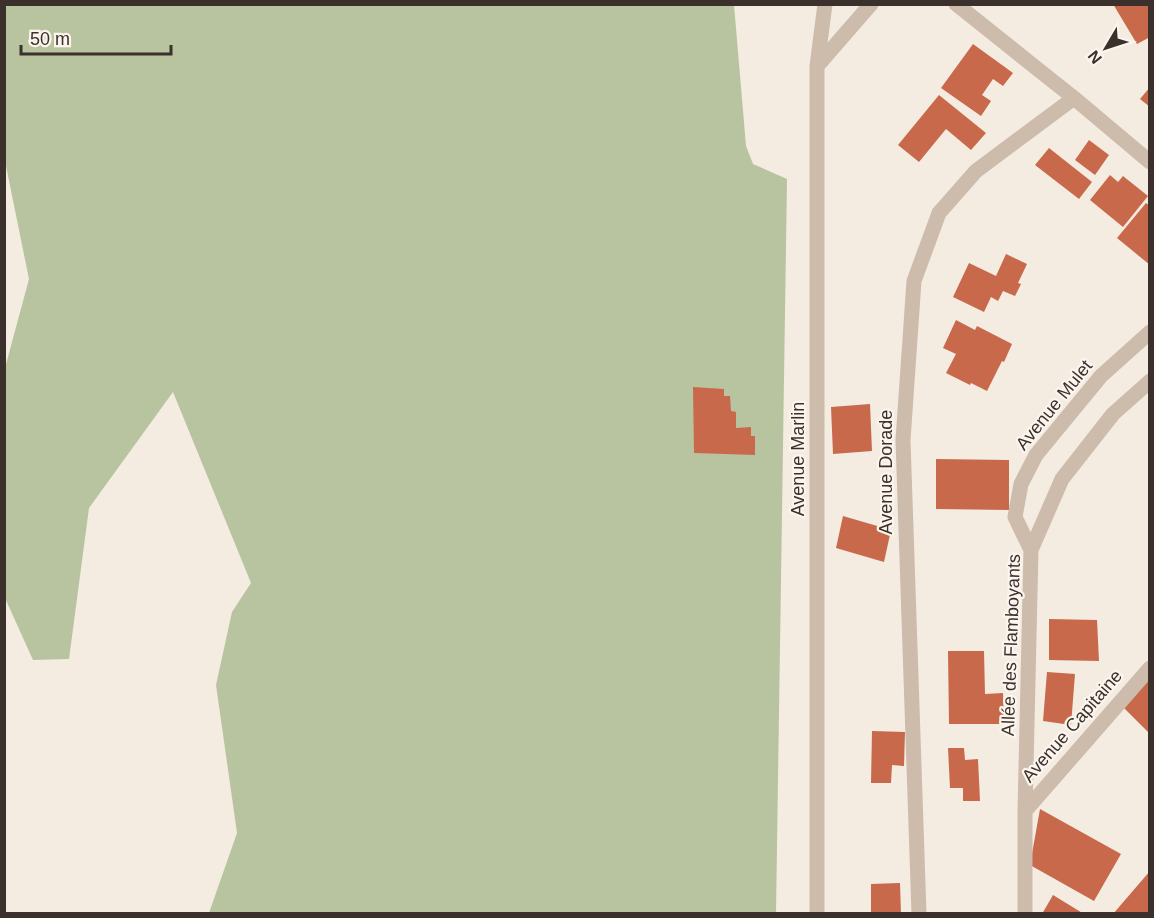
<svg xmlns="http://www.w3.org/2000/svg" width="1154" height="918" viewBox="0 0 1154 918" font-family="Arial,sans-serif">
<rect width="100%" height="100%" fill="#f4ebe1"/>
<!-- green -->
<path fill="#b8c4a0" d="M4,5h730l12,141 7,18 34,15 -11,734h-567l28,-80 -21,-148 16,-73 19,-29 -78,-191 -84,116 -20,151 -36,1 -28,-62v-230l24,-89 -24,-118z"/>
<!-- building -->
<path fill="#c8694b" d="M1113,4h37v33l-13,7z
M973,44l40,29 -10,13 -10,-7 -11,16 9,6 -10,15 -40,-28z
M1150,87v20l-10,-8z
M939,95l47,38 -15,17 -25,-21 -27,33 -21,-17z
M1089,140l20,15 -14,20 -20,-15z
M1049,148l43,34 -13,17 -44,-34z
M1110,175l8,7 5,-6 25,20 -25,31 -33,-27z
M1146,203l4,3v59l-33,-27z
M1006,254l21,10 -9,19 3,1 -6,12 -12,-5 -5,10 -7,-4 -7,15 -31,-15 16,-34 27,13z
M956,320l19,10 2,-4 35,18 -8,18 -2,-1 -15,30 -16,-8 -1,2 -24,-12 10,-19 -13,-6z
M693,387l31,2v7h6l1,15 5,1v16l15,-1v9h4v19l-61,-2z
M870,404l2,47 -39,3 -2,-47z
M936,459l73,1v50l-73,-1z
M843,516l48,14 -7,32 -48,-14z
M1049,619l48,1 2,41 -50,-1z
M948,651h36l1,43 18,-1 1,31h-55z
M1047,672l28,2 -4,51 -28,-4z
M1150,677v57l-29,-29z
M872,731l33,1 -1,34 -12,-1 -1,18h-20z
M948,748h16l1,12 13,-1 2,42h-17v-13h-13z
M1040,809l81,45 -27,47 -64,-36z
M1150,871v43h-37z
M900,883l1,31h-30v-30z
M1053,895l31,19h-42z"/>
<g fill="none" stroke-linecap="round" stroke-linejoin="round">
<!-- street -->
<path stroke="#cdbbac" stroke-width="15" d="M956,4l118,94 76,64
M818,65l53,-61
M1031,550l-16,-33 6,-33 15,-29 65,-79 49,-44
M1025,811l125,-143
M817,914v-848l8,-62
M919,914l-16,-474 11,-159 25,-68 37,-42 98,-73
M1025,914v-103l6,-261 31,-71 51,-65 37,-33"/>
</g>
<g text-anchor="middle" stroke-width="4.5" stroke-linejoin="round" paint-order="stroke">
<!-- street labels -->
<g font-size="18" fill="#3b302b" stroke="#fbf5ee">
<text transform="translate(1054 405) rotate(-51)" y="6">Avenue Mulet</text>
<text transform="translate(798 459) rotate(-90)" y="6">Avenue Marlin</text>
<text transform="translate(886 472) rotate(-90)" y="6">Avenue Dorade</text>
<text transform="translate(1011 645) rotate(-88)" y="6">Allée des Flamboyants</text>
<text transform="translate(1072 726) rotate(-49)" y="6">Avenue Capitaine</text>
</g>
</g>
<!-- border -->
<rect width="1154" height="918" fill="none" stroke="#3b302b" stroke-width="12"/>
<!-- north arrow -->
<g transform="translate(1106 48) rotate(231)" stroke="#fbf5ee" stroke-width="4.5" paint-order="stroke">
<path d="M0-4.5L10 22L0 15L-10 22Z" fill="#3b302b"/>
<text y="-9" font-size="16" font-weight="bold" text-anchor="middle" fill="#3b302b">N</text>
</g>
<!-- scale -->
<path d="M21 45v9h150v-9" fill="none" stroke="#3b302b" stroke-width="3"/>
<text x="30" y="45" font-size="18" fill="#3b302b" stroke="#fbf5ee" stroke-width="4.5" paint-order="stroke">50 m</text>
</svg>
